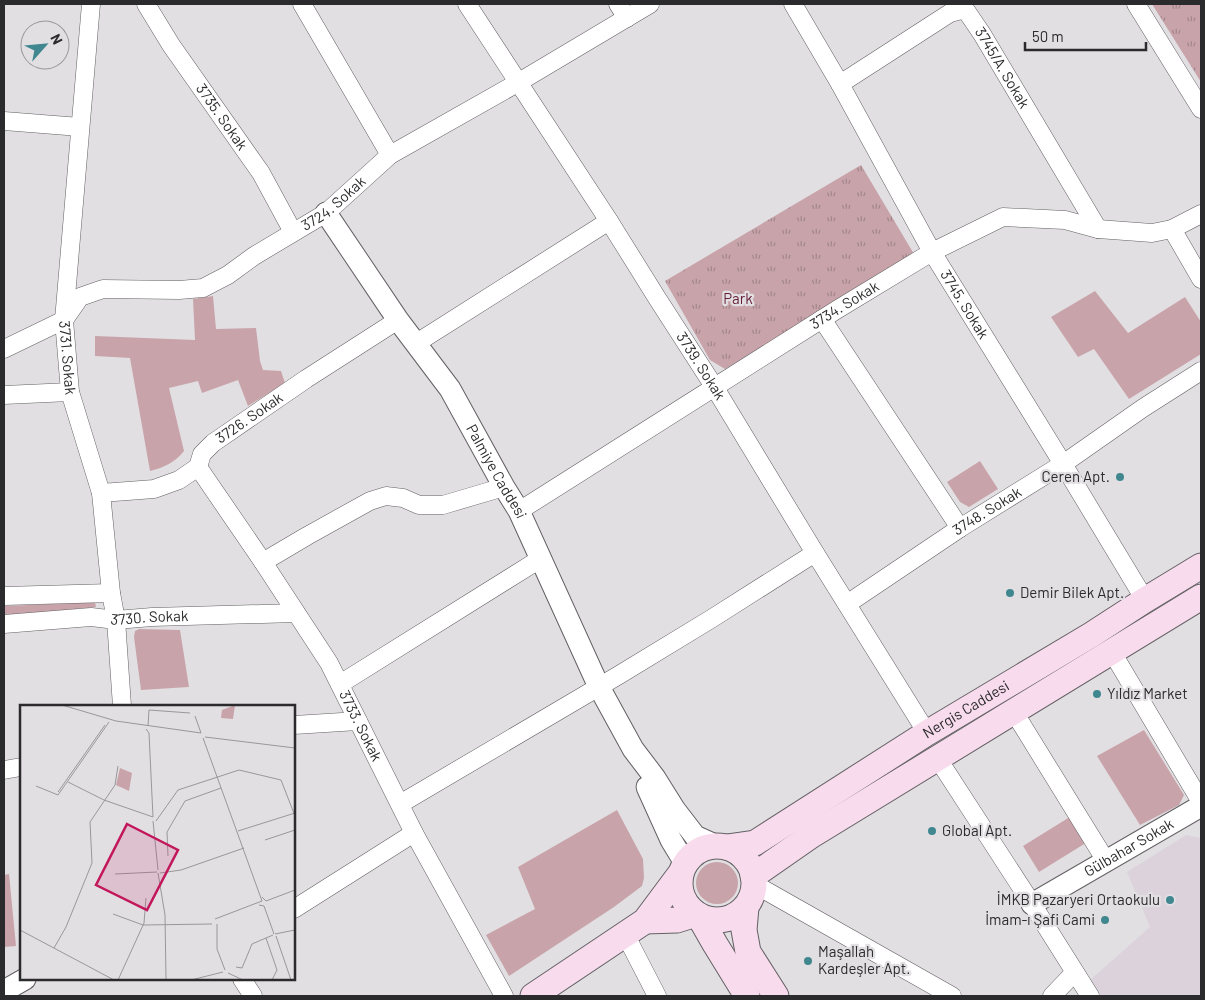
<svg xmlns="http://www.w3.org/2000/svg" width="1205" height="1000" viewBox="0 0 1205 1000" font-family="Barlow,sans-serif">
<defs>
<pattern id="park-tufts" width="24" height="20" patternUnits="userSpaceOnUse" patternTransform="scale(1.25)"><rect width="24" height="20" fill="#c8a4aa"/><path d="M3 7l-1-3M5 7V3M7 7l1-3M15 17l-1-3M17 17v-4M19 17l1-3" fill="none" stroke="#a3868b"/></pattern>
</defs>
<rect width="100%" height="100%" fill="#e2dfe3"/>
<!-- built -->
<path fill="#dbd2dc" d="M1186,835l15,3v158h-102l-10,-15 61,-54 -23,-55z"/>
<!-- green -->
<path fill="#c8a4aa" d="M1095,291l33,42 57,-36 16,25v32l-72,45 -35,-50 -16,8 -27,-40z
M213,296l3,33 40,-1 4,33 3,9 18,1 4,12 -37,23 -10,-26 -36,13 -4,-12 -29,7 15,63c-10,12 -19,16 -34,20l-20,-113 -35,-2v-20l100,4 -2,-41z
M980,461l18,28 -29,18 -9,-5 -13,-20z
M95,602l1,5 -92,9v-10z
M139,629l41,1 9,57 -48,3 -7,-53 1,-6z
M1144,730l40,65 -5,10 -39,20 -43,-69z
M617,810l26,49 1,19 -2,8 -28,21 -105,69 -23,-41 49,-26 -17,-42z
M1073,815l16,26 -50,31 -16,-26z
M696 883a21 21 0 1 1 42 0a21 21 0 1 1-42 0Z
M9,874l7,72 -12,1v-72z"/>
<!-- park -->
<path fill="url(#park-tufts)" d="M1152,4h49v78z
M861,165l53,89 -189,115 -15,-9 -45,-79z"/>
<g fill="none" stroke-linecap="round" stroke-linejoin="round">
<!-- minor casing -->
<g stroke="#636063" stroke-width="19">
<g id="minor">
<path id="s1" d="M91,4l-27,316 6,72 31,101 10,100 5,27 6,86"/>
<path id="s2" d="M146,4l25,41 90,128 32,59"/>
<path d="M302,4l88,151"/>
<path id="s3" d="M467,4l142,217 48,77 58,90 100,165 112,180"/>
<path d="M618,4l9,14"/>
<path id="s4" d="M793,4l47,80 92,168 131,212 82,136"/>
<path d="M1136,4l65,105"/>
<path id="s5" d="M840,84l110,-71 15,-4 17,25 116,195"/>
<path d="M4,121l76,6"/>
<path d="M1172,229l29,50"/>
<path d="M822,319l138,209"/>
<path d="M415,344l194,-123"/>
<path id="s6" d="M4,349l60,-29 16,-23 23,-8 76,1 24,-2 25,-13 26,-19 72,-43 64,-58 129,-73 131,-78"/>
<path d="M4,395l66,-3"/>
<path id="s7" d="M198,467l65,95 66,101 85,170 90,163"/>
<path id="s8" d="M101,493l53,-4 25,-9 19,-13 4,-13 11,-11 93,-64 92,-59"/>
<path id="s9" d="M519,511l319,-202 94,-57 71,-35 62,3 33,9 54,4 20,-4 29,-15"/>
<path d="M263,562l44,-26 63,-35 16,-5 17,2 16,7h24l61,-18"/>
<path d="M4,596l107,-3"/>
<path id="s10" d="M847,604l113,-76 103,-64 80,-56 58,-37"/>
<path id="s11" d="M4,624l87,-7 25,3 36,-3 144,-4"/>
<path d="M1112,652l89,150"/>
<path d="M340,684l200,-125"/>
<path d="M1014,712l92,149"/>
<path d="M294,725l64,-4"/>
<path d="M938,759l94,145 58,92"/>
<path d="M4,770l17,-3"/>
<path d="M400,804l219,-129 92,-56 104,-66"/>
<path d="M754,884l198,112"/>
<path d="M294,909l120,-76"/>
<path d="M625,934l32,62"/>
<path d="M242,979l11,17"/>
<path d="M1052,996l22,-23"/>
</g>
</g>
<!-- tertiary casing -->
<g stroke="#636063" stroke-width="23">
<g id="tertiary">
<path id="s12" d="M326,213l72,107 52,69 54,98 15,24 80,176 34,62 22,29 20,32 20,26 20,9"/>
<path d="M647,787l24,53 14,23"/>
<path id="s13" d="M1032,904l169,-98"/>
<path d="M4,991l21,-12"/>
</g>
</g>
<!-- secondary casing -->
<g stroke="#636063" stroke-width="27">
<g id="secondary">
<circle cx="717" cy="883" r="37"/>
<path id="s14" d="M727,847l28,-4 172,-110 164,-98 54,-35 56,-34"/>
<path d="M753,876l59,-41 389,-238"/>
<path d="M746,907l-2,23 4,22 28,44"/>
<path d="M699,916l16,28 32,52"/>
<path d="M645,921l32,-1 19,-6"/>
<path d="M533,996l112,-75 35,-47"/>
</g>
</g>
<!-- minor -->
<use href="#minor" stroke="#fff" stroke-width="18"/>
<!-- tertiary -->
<use href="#tertiary" stroke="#fff" stroke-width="21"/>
<!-- secondary -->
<use href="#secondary" stroke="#f8dcee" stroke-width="25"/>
</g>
<!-- markers -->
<g fill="#408790" stroke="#e2dfe3" stroke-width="2">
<circle cx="1120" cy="477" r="5"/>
<circle cx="1010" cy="593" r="5"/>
<circle cx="1097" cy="694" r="5"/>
<circle cx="932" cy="831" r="5"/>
<circle cx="1170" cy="900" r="5"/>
<circle cx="1105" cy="920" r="5"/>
<circle cx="808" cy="961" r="5"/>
</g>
<g text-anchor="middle" stroke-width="4.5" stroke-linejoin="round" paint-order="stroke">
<!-- street labels -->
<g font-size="15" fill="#2b2a2c" stroke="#e2dfe3">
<text dy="5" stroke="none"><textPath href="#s5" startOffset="216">3745/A. Sokak</textPath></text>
<text dy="5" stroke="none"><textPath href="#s2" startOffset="136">3735. Sokak</textPath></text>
<text dy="5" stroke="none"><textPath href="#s6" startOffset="375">3724. Sokak</textPath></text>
<text dy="5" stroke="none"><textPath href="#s4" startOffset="346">3745. Sokak</textPath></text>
<text dy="5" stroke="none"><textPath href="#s9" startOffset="385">3734. Sokak</textPath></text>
<text dy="5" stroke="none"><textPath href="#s1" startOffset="355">3731. Sokak</textPath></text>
<text dy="5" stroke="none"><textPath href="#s3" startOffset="431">3739. Sokak</textPath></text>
<text dy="5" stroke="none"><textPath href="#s8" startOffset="176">3726. Sokak</textPath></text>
<text dy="5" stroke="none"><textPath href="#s12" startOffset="310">Palmiye Caddesi</textPath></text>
<text dy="5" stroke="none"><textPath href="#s10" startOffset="168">3748. Sokak</textPath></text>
<text dy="5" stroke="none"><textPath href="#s11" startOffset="146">3730. Sokak</textPath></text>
<text dy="5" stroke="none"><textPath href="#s14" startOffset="278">Nergis Caddesi</textPath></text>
<text dy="5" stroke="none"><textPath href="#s7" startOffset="306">3733. Sokak</textPath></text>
<text dy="5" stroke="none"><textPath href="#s13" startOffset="112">Gülbahar Sokak</textPath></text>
</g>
<!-- park labels -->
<g font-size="15" fill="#641e33" stroke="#e2dfe3">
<text x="738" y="304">Park</text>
</g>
<!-- poi labels -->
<g font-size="15" fill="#2b2a2c" stroke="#e2dfe3" text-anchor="start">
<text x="1110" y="482" text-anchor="end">Ceren Apt.</text>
<text x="1020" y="598">Demir Bilek Apt.</text>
<text x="1107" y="699">Yıldız Market</text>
<text x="942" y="836">Global Apt.</text>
<text x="1160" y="905" text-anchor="end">İMKB Pazaryeri Ortaokulu</text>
<text x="1095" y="925" text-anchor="end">İmam-ı Şafi Cami</text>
<text x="818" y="957">Maşallah<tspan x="818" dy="17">Kardeşler Apt.</tspan></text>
</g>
</g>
<!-- overview -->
<g transform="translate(20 705)">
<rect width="275" height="275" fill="#e2dfe3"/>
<path d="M215,0l-2,14 -12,-1 1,-8zM100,63l12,5 -3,18 -13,-6z" fill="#c8a4aa"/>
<path fill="none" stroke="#99979a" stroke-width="1" d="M42,0l54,16 85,12 -6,-17M128,21l1,-16 41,3M126,24l3,4 4,84M185,32l90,11M183,33l59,163 -47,18M48,77l36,18 49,17M16,81l22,9 51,-73M38,87l47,-67M133,116l5,49M136,116l22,-31 61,-20 42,10 14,36M218,126l57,-18M245,135l30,-10M148,151l-1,-24 18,-31 36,-13M138,168l7,42 1,65M140,168l21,-3 63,-22M95,169l42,-2M242,192l4,4 29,-11M239,200l5,1 10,28M93,209l30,11 69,-1M197,219v25l8,21M0,225l94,50M255,229l20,-4M256,231l15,44M246,233l11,32 -5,10M232,239l21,-9M34,243l12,-21 26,-64 -2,-41 25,-37 3,-19M216,262l6,1 10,-24M208,268l15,7M98,275l26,-57 2,-25M171,275l32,-8"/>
<path fill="#c2185b" fill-opacity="0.15" stroke="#c2185b" stroke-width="2.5" d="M107,119l51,26 -31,60 -51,-25z"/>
<rect width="275" height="275" fill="none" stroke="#2b2a2c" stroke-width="2.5"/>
</g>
<!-- border -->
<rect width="1205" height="1000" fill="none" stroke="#2b2a2c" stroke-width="10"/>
<!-- north arrow -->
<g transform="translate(45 45) rotate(63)"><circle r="24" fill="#e2dfe3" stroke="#99979a"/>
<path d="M0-4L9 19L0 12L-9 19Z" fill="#408790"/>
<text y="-8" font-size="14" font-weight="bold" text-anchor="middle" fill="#2b2a2c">N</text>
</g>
<!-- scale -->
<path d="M1025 42v8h121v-8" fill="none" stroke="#2b2a2c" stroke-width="2.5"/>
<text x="1032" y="42" font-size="15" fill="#2b2a2c" stroke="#e2dfe3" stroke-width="4" paint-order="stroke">50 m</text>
</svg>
